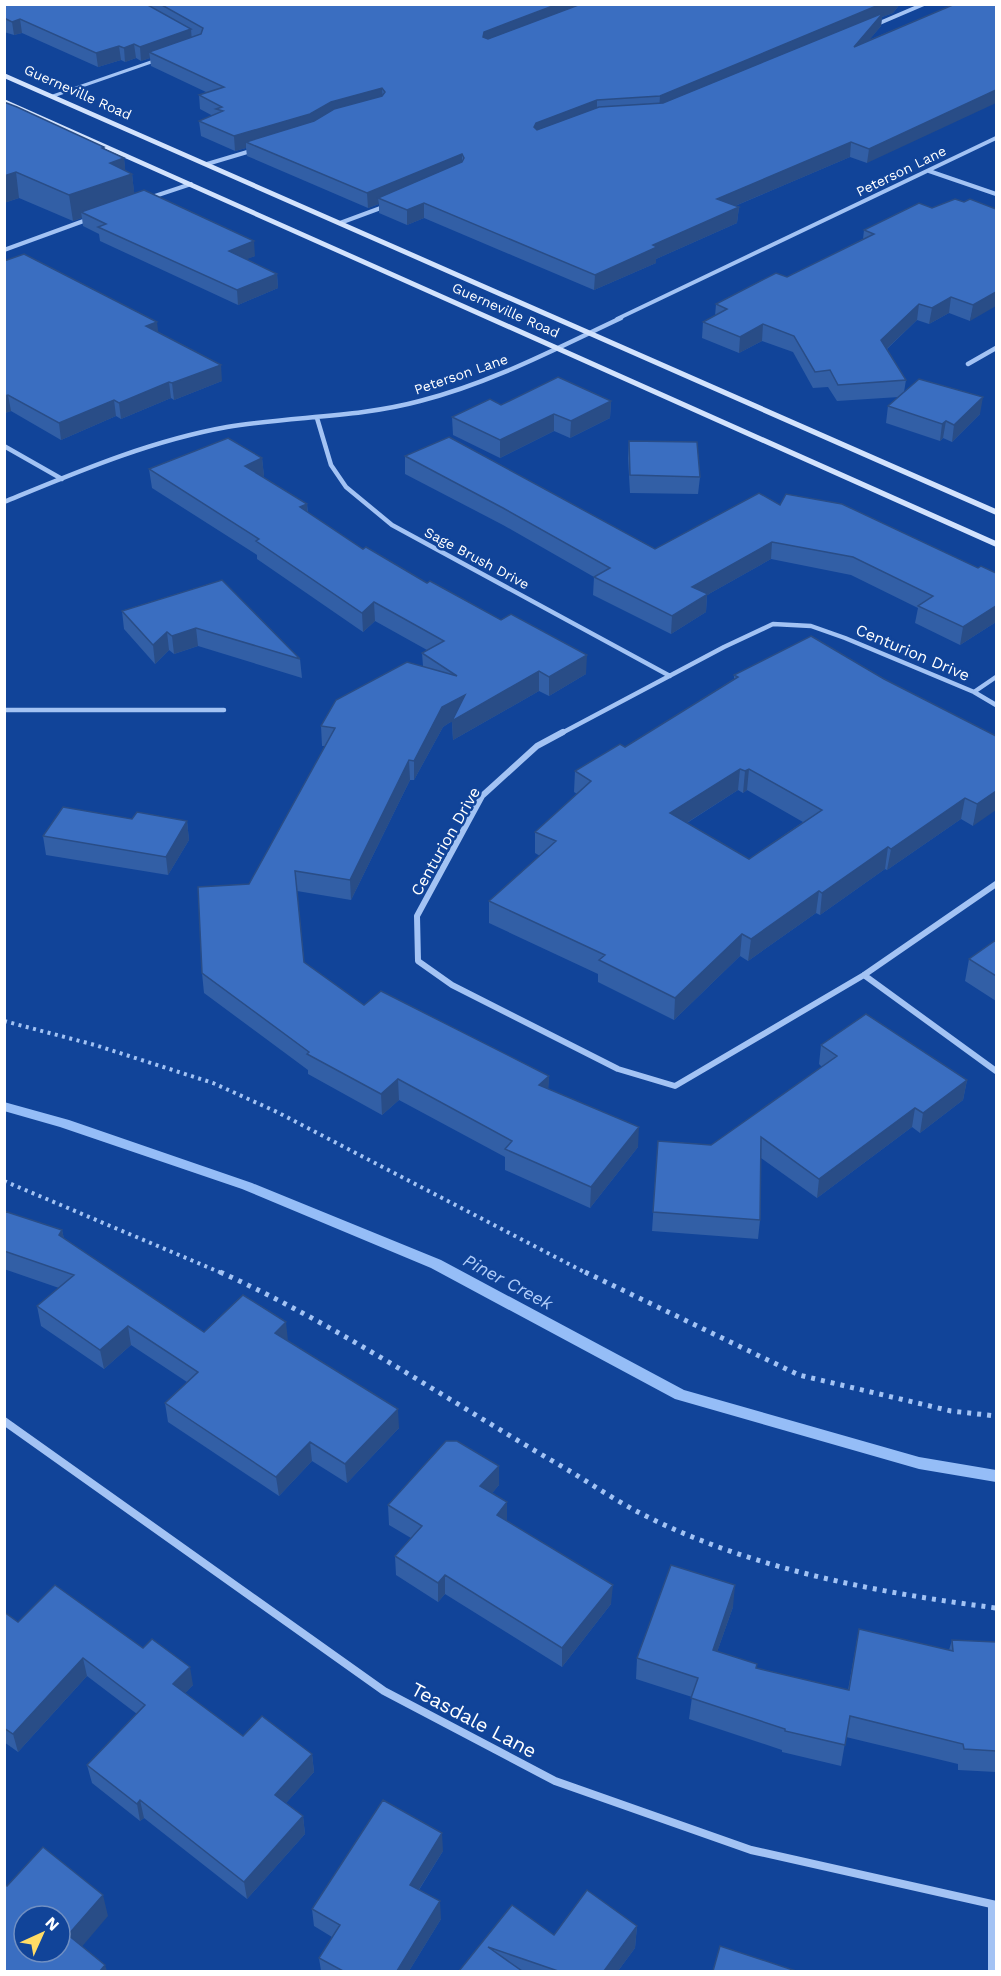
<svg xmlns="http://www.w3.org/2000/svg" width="1001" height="1976" viewBox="0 0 1001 1976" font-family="'Work Sans',sans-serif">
<rect width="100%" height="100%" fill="#149"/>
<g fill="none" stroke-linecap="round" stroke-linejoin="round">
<!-- stream -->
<path fill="#95bdf7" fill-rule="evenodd" d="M4,1102l65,18 183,63 189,77 243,130 235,67 77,13v12l-77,-13 -244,-70 -244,-131 -189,-79 -182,-62 -56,-16z"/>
<!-- path-far1 -->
<path stroke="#a3c3f4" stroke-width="4" stroke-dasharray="3 4.5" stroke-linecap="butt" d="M4,1021l91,24 118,38 64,29 311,162
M4,1181l220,93"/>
<!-- path -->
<path stroke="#a3c3f4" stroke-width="5" stroke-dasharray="4 6" stroke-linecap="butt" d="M220,1272c122,55 233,132 348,198 28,17 56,36 86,50 106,51 227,73 342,88
M585,1272l214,103 152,36 45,5"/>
<!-- lane -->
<path stroke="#a3c3f4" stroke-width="3" d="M53,96l101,-35"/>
<!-- street-far3 -->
<path stroke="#a3c3f4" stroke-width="4" d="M875,25l49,-21
M207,164l47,-14
M929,171l67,23
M149,198l42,-14
M340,223l46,-17
M4,250l85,-31
M617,319l379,-181"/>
<!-- street-far2 -->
<path stroke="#a3c3f4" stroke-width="4.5" d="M968,364l28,-16
M317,418l14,47 15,22 46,38 278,151
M4,446l58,33
M4,502c73,-30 145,-61 223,-75 64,-11 130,-9 193,-26 71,-18 135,-52 201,-83
M974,692l22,-15
M4,710h220
M560,734l164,-87 49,-23 38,2 34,12 129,54 22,13"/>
<!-- street-far1 -->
<path stroke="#a3c3f4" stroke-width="6" d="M563,732l-26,14 -55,50 -65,120 1,45 34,24 166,84 57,17 189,-111 132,-91
M864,975l132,96"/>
<!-- street -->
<path stroke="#a3c3f4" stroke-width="8" d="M4,1421l380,270 171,90 196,69 245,55
M992,1905v67"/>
<!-- secondary -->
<path fill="#d3e3fd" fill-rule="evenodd" d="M4,73l992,436v6l-992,-437z
M4,99l992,442v6l-992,-443z"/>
</g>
<!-- wall -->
<path fill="#325fa6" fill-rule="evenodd" d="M4,4h896l-7,9 -11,4 -1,9 -12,14 86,-36 -88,159 -17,-6 -115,49 4,1 -2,16 -81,36v4l-62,27 -170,-72 -17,7 -28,-12v-9l-11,4 -121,-52 -1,-8 -11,3 -34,-15 -2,-15 14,-5 -13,-7 -1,-14 7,-3 -55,-26 -1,-8 -9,3 -5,-3 -11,4 -4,-2 -23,7 -76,-34 -8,2 -10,-3z
M4,102l100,45 1,2 19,9 1,12 7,4 2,19 121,63 -9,3 31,15 1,14 -40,17 -138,-64 -1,-7 -16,-8 -1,-8 -9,3 -54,-23 -15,5z
M964,202l32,7 -26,112 -21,-8 -20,11 -12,-4 -30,29 19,31 -2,12 76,22 -28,28 -9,-4 -3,3 -54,-18 2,-17 11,-9 -62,4 -9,-14 -15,1 -20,-36 -31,-11 -23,12 -37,-15 1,-16 12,-6 1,-12 71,-27 76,-38 1,-9 68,-22z
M4,261l154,72 64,48 -48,19 -3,-2 -50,21 -5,-3 -55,24 -50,-29 -6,2z
M611,401l-1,17 -40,20 -16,-7 -54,27 -47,-23 -1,-18 49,-12z
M629,441l71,36 -2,17 -68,-1 -2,-35z
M405,456l250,93 125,-44 198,63 18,5v49l-36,23 -45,-22 3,-15 -67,-33 -80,-16 -64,36 -1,17 -35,22 -78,-39 1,-18 -91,-52 -98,-51z
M262,458l2,18 -1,1 44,27 1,9 55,36 64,34 159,91 -37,22 -10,-5 -86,49 -1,-19 -9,6 -29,53h-4l-59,120 -54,-9 7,71 60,43 185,71 -1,13 90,58 -48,61 -85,-38v-13l-106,-57 -17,15 -74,-41v-4l-104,-77 -2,-20 123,-227h-3l-1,-20 102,-60 -1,-13 5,-3 -52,-29 -12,11 -106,-73v-4l-105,-67 -3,-19z
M222,580l78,79 2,19 -104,-32 -24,8 -5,-4 -14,14 -31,-35 -2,-18z
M734,675l150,4 112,57 -23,90 -12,-7 -74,51 -2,-1 -65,46 -4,-2 -68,48 -8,-5 -66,64 -76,-38v-8l-109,-51v-22l51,-45 -5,-3v-21l42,-38 -3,-2 1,-21 50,-24 109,-68zM738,790l5,3 4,-3 56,32 -54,37 -62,-36z
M132,819l55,2 2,19 -21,35 -122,-20 -3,-19z
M996,940v61l-31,-20 4,-22z
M821,1045l146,35 -4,20 -43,33 -8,-6 -95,71 -56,-40 -1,62 -2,19 -106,-8 6,-90 53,4 111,-78 -3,-3z
M4,1211l58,19 2,9 140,93 84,9 111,87 -52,55 -35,-22 -33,35 -111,-74 -3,-19 22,-21 -56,-37 -27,24 -63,-43 -4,-20 22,-18 -55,-19z
M499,1466v19l-7,8 15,28 104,83 -49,63 -117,-73 -7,8 -42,-27 -1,-19 16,-18 -22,-13 -1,-20z
M733,1607l-16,45 40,16 91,22 11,-61 90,21 3,-10 44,2v130l-38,-2v-6l-112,-27 -5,29 -59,-14v-2l-93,-31 3,-22 -56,-18 1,-21z
M4,1612l14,10 175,63 -8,8 58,43 69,18 2,18 -28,31 17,13 2,18 -58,65 -103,-81 -4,3 -48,-38 -5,-18 50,-51 -50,-38 -69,76 -14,-10z
M443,1851l-24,39 22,29 -32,52h-88l-2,-13 13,-21 -18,-11 -2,-17z
M512,1905l42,30 83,-9 -2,22 -17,23h-159z"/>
<!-- shaded-wall -->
<path fill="#294d87" d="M558,4h36l-110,42 -1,-9 1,-5z
M881,4h19l-7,9 -11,4 -1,9 -29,35 2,-14 -195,63 1,-14z
M20,19l2,14 -8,2 -2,-13z
M191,29l1,14 -43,9 1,6 -9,3 -1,-14z
M134,44l2,14 -11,4 -1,-14z
M119,46l2,14 -23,7 -2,-14z
M382,88l1,14 -137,40v6l-11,3 -1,-15 97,-34z
M996,90v13l-129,60 2,-14z
M597,100v14l-61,23 -2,-10 2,-4z
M851,142l-1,15 -134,57 1,-15z
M462,154v15l-84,29 1,6 -11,4 -1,-15z
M124,158l2,18 6,-2 3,25 -54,13 1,6 -9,3 -4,-26 41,-32z
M16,172l3,26 -15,5v-27z
M424,203v15l-17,7v-15z
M739,207l-2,16 -81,36v4l-62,27 1,-15 58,-30z
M254,241l1,15 -25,10 -1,-15z
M277,274l1,14 -40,17 -1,-15z
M996,292v14l-26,15 3,-16z
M951,297l-2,16 -20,11 3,-16z
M919,304l-2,16 -38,36 2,-16z
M157,322l2,16 -13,-12z
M763,324l-1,17 -23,12 1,-16z
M221,365l1,16 -48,19 -2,-17z
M169,382l2,16 -50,21 -2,-16z
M8,395l3,16 -6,2 -1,-17z
M983,397l-3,17 -28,28 2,-17z
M114,400l2,16 -55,24 -2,-17z
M611,401l-1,17 -40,20 1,-17z
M554,414v17l-54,27v-18z
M946,421l-3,17 -3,3 2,-17z
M262,458l2,18 -17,8 -2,-18z
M307,504l1,19 -8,-16z
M772,542l-1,17 -64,36 -1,17 -35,22 1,-18 20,-29z
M374,602l1,19 -12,11 -1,-19z
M996,606v16l-36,23 3,-18z
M196,628l2,18 -24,8 -2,-18z
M167,632l2,18 -14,14 -2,-19z
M587,655l-1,19 -37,22v-19z
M539,671v20l-86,49 -1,-19 -9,6 -29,53v-19l28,-54 23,-12z
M409,760l1,20 -59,120 -1,-20z
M740,769l-2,21 -69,44 1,-21z
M749,769l-2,21 -4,3 2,-22z
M996,791v19l-23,16 4,-22z
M965,798l-4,21 -74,51 4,-21z
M187,821l2,19 -21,35 -2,-18z
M888,847l-3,22 -65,46 2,-22z
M819,891l-3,22 -68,48 3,-22z
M742,934l-2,22 -66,64 1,-22z
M549,1076l-1,20 -9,-11z
M398,1079l1,21 -17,15 -1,-21z
M967,1080l-4,20 -43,33 3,-20z
M915,1108l-3,19 -95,71 2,-19z
M639,1127l-1,20 -48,61 1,-21z
M62,1230l4,19 -7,-14z
M286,1322l2,19 -13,-8z
M128,1326l3,19 -27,24 -4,-19z
M398,1409l1,19 -52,55 -2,-19z
M310,1442l2,19 -33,35 -3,-19z
M499,1466v19l-18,21 -1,-20z
M507,1502v19l-10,-6z
M445,1575v19l-7,8v-19z
M613,1585l-2,19 -49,63v-19z
M735,1585l-2,22 -23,65 3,-22z
M83,1658l4,18 -69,76 -5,-18z
M190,1667l3,18 -16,17 -4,-18z
M312,1754l2,18 -37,41 -2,-18z
M140,1800l4,18 -4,3 -3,-17z
M303,1816l2,18 -58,65 -3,-17z
M442,1833l1,18 -32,51 -1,-17z
M103,1895l5,21 -34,40 -6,-21z
M440,1901l1,18 -32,52h-12z
M637,1926l-2,22 -17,23h-14z
M105,1965l2,6h-7z"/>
<!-- building -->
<path fill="#3a6ec1" stroke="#294d87" stroke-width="1.5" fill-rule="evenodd" d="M4,4h142l45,25 -51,18 -6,-3 -10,4 -5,-2 -23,7 -76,-34 -8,3 -8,-4z
M160,4h398l-74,28 -1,5 5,2 93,-35h300l-221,92 -63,4 -61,23 -2,4 3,3 62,-23 64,-4 220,-90 -29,34 101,-43h41v86l-127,59 -18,-7 -134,57 22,8 -86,38 4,2 -62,28 -171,-72 -17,7 -29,-12 84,-36 2,-4 -2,-4 -95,39 -121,-51 68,-21 20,-12 48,-13 3,-4 -3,-4 -51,14 -21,12 -76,22 -35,-15 24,-10 -7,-2 6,-2 -23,-12 25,-8 -75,-35 52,-18 2,-6z
M4,102l13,5 87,40 -2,1 22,10 -14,5 22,11 -63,21 -53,-23 -12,4z
M144,190l110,51 -25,10 48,23 -40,16 -139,-63 8,-3 -25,-12z
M955,199l9,3 6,-3 26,10v83l-23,13 -22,-8 -19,11 -13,-4 -38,36 25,40 -68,5 -8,-15 -15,2 -21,-36 -31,-12 -23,13 -37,-15 24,-13 -11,-5 60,-31 11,4 87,-43 -10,-4 55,-27 13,5z
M24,254l133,68 -11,4 75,39 -49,18 -3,-1 -50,21 -5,-3 -55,23 -51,-28 -4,1v-135z
M558,377l53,24 -40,20 -17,-7 -54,26 -48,-23 38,-18 11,6z
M919,379l64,18 -29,28 -8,-4 -4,3 -54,-18z
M449,437l206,112 104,-56 21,12 6,-11 56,10 136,64 3,-2 15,7v33l-33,21 -45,-21 15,-10 -80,-39 -81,-15 -80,45 16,7 -36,22 -78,-39 16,-9 -107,-60 -98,-52z
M228,438l34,20 -17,8 62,38 -7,3 63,42 3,-2 61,36 3,-2 71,39 10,-6 76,41 -38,22 -10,-6 -87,50 13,-26 -23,12 -28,54 -5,-1 -59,120 -55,-9 9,91 60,43 17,-14 168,85 -10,9 100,42 -48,60 -86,-38 7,-8 -114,-62 -17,15 -74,-40 2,-2 -107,-79 -4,-86 51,-3 86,-156 -14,-2 15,-26 71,-38 50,14 -35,-23 22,-12 -70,-39 -12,11 -106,-72 3,-2 -110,-70z
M629,441l68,1 3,35 -70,-2z
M222,580l78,79 -104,-31 -24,8 -5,-4 -14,13 -31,-34z
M811,636l73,43 112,57v55l-19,13 -12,-6 -74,51 -3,-2 -66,46 -3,-2 -68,48 -9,-5 -67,64 -76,-38 6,-5 -116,-54 67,-60 -21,-9 56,-51 -16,-10 45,-27 5,3 113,-70 -4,-2zM740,769l5,2 4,-2 73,41 -73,49 -79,-46z
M63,807l69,12 5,-7 50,9 -21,36 -123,-21z
M996,940v36l-27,-17z
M866,1014l101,66 -44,33 -8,-5 -96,71 -58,-42 -1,83 -107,-8 5,-71 53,4 126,-89 -16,-11z
M4,1211l58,19 -3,5 145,97 39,-37 43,27 -11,11 123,76 -53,55 -35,-22 -34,35 -111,-74 33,-31 -70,-46 -28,24 -63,-44 37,-31 -70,-24z
M446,1441h11l42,25 -19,20 27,16 -10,13 116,70 -51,63 -117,-73 -7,8 -43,-27 27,-30 -34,-21z
M671,1565l64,20 -22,65 44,14 -1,4 93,22 10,-61 94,22 -1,-11 44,2v109l-32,-2 -1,-5 -113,-28 -5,29 -60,-14v-2l-94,-31 7,-20 -61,-20z
M55,1585l88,63 9,-9 38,28 -17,17 70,52 19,-20 50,38 -37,41 28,21 -59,66 -104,-82 -3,4 -50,-39 58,-60 -62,-47 -70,76 -9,-6v-116l14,10z
M383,1800l59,33 -32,52 30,16 -43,70h-54l-24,-13 21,-33 -28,-16z
M43,1847l60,48 -35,40 37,30 -5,6h-96v-87l3,2zM24,1916h36v36h-36z
M587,1890l50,36 -33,45h-46l-70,-24 34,24h-63l53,-66 42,30z
M720,1946l76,25h-83z"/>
<g text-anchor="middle" stroke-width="5" stroke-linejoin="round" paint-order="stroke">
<!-- far-street labels -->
<g font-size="14" fill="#fff" stroke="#149">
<text transform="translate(78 92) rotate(24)" y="5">Guerneville Road</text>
<text transform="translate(901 171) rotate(-26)" y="5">Peterson Lane</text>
<text transform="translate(506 310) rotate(24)" y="5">Guerneville Road</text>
<text transform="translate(461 374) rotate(-19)" y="5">Peterson Lane</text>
<text transform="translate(477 558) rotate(28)" y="5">Sage Brush Drive</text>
</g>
<!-- street labels -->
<g font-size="16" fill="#fff" stroke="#149">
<text transform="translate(913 652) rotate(23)" y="6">Centurion Drive</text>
<text transform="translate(445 841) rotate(-60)" y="6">Centurion Drive</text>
</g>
<!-- water labels -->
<g font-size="18" font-style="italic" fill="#b0cdfa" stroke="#149">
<text transform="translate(508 1282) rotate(28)" y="6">Piner Creek</text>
</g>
<!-- near-street labels -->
<g font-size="20" fill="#fff" stroke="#149">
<text transform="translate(474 1720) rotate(28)" y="7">Teasdale Lane</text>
</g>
</g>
<!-- border -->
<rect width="1001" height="1976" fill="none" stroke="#ffffff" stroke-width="12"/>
<!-- north arrow -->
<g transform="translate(42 1934) rotate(45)"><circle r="28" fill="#114499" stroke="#708fc2" stroke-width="1.5"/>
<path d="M0-4.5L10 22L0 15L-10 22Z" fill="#ffdc66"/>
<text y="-9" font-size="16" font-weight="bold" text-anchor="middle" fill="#ffffff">N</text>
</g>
</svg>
